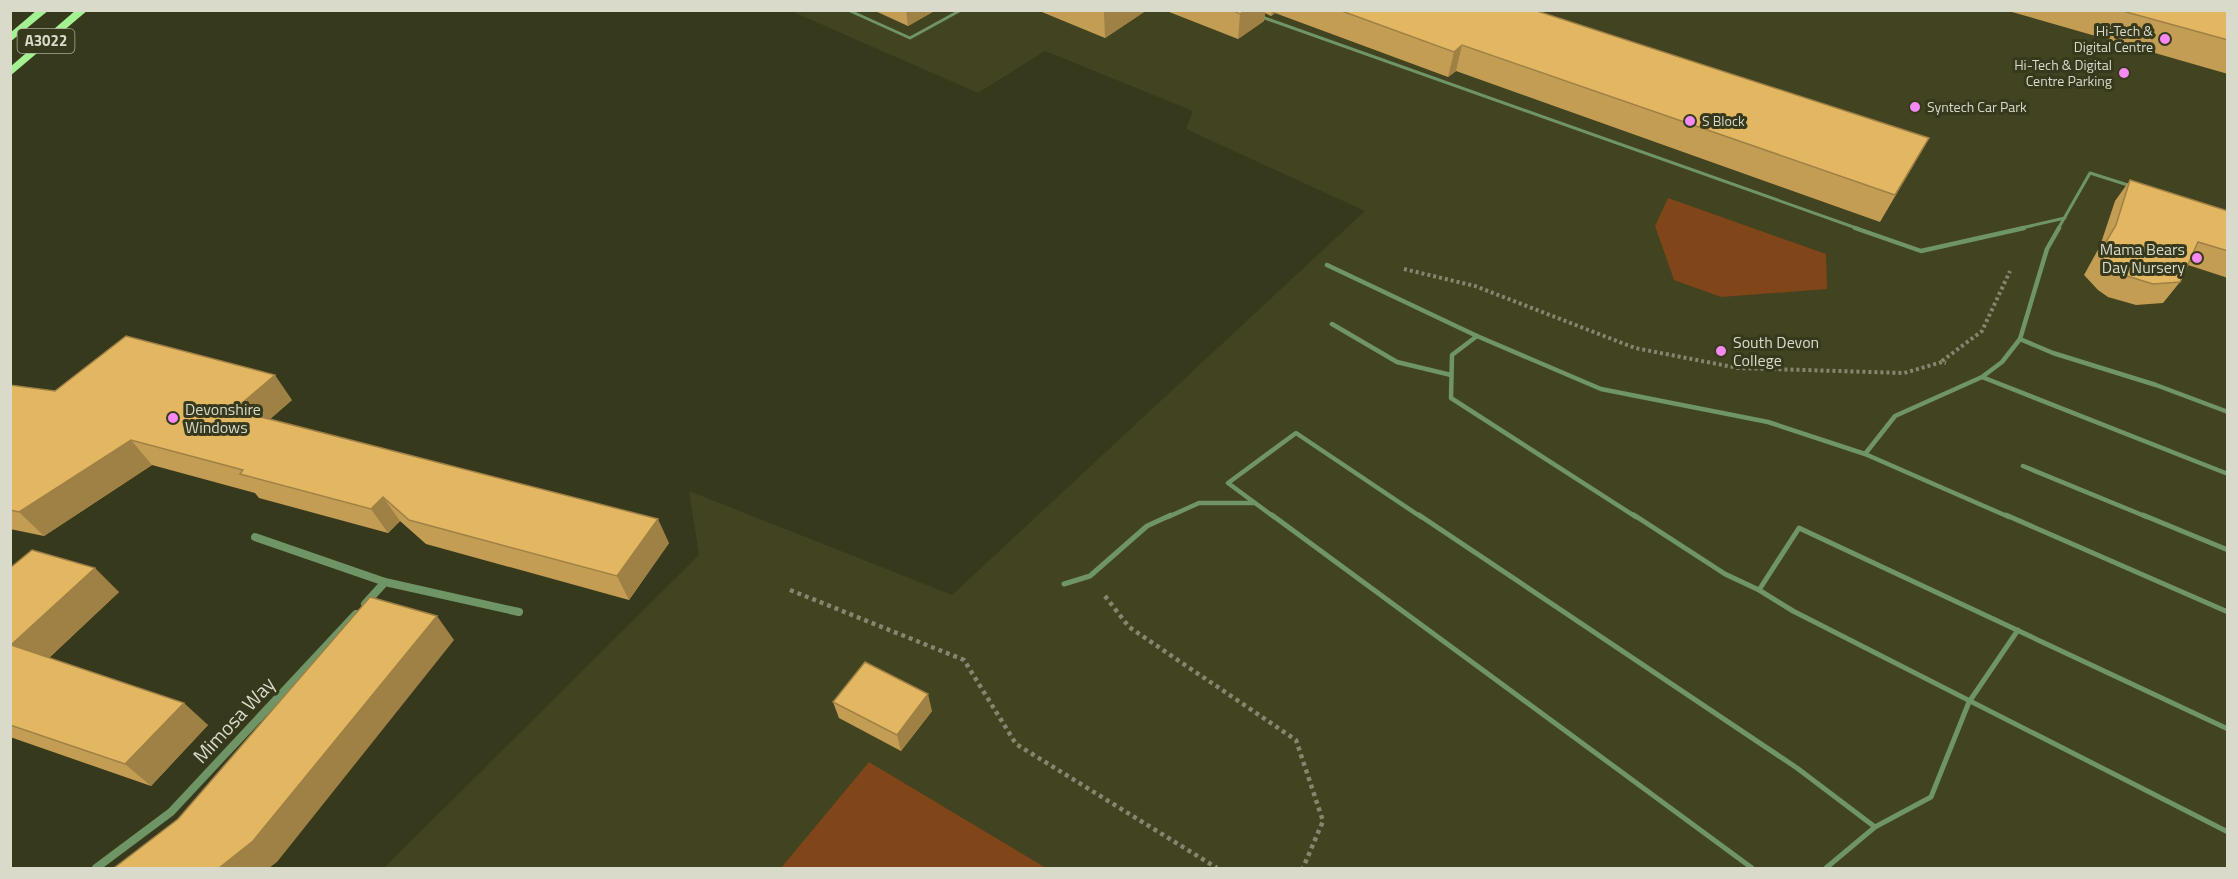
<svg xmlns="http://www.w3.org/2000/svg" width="2238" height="879" viewBox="0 0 2238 879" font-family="'Titillium Web',sans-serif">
<rect width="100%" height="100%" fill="#37391d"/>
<!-- built -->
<path fill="#424320" d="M791,11h1436v857h-1843l315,-313 -10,-64 263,104 413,-384 -179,-82 7,-18 -148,-60 -67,42z"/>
<!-- green -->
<path fill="#804518" d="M1668,198l158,56 1,35 -106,8 -47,-17 -19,-54z
M869,762l177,106h-265z"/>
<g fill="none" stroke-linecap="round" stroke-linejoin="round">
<!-- path-far1 -->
<path stroke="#858670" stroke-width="4" stroke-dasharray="3 3" stroke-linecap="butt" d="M1404,269l71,17 160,62 103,20 166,5 38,-11 4,1
M1942,361l40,-30 28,-60"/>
<!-- path -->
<path stroke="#858670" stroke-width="4.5" stroke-dasharray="4 4" stroke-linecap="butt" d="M790,590l174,70 52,84 201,124
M1105,596l24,31 167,113 27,81 -20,47"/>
<!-- lane-far2 -->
<path stroke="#6f9466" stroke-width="3" d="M848,10l62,28 51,-28
M1259,16l600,213
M2017,229l48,-11
M2058,229l32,-56 41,13"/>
<!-- lane-far1 -->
<path stroke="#6f9466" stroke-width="4.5" d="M1855,228l66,23 103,-23
M1327,265l150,71 124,53 167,33 97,32 144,63
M1332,324l65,38 54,13
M1477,336l-25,19 -1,43 185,119
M2020,339l33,14 103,32 72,27
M1982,377l246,97
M1865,454l30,-38 87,-39 20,-15 18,-23 27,-90 12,-21
M2023,466l124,51
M1168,517l31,-14h56
M1274,517l-46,-34 68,-50 125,84"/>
<!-- lane -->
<path stroke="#6f9466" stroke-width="5" d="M1272,515l480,353
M1419,515l378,253 78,59
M1634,515l91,59 34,16 34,21 435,221
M2006,515l222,97
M2143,515l85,35
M1064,584l26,-8 57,-50 24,-11
M1759,590l40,-62 429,201
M1826,868l49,-41 56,-30 38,-95 49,-72"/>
<!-- street -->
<path stroke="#6f9466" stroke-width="8" d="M255,537l130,45 134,30
M365,604l20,-22
M96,868l75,-56 185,-198"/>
<!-- primary -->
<path fill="#a4f191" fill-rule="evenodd" d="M37,10h12l-39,32v-9z
M76,10h12l-78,66v-9z"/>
</g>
<!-- wall -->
<path fill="#c39d54" d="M873,10h63l-28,16z
M1037,10h110l-42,28z
M1164,10h370l380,154 -34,58 -424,-151 -8,6 -173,-64 -4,3 -6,-3 -1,8 -26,18z
M2005,10h223v64z
M2130,180l98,31v67l-40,-13 -8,17 -17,21 -27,2 -28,-8 -10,-7 -14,-15 16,-29 15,-45z
M10,385l45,6 237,9 -22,19 399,124 -40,57 -203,-56 -26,-23 -12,12 -129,-35 -4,-5 -103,-28 -108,71 -34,-7z
M10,568l109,24 -70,66 159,67 -57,61 -141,-49z
M833,702l99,9 -31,40 -62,-33z"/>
<!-- shaded-wall -->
<path fill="#9f8045" d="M906,10h30l-28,16z
M1107,10h40l-42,28 -1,-26z
M1245,10h20l-1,11 -26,18 2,-25z
M1272,10h3v3l-4,3z
M1462,45l-6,26 -8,6 6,-25z
M275,375l17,25 -39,34 -19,-24z
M131,440l21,25 -108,71 -25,-24z
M383,497l17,24 -12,12 -17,-24z
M658,519l11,24 -40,57 -12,-24z
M95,568l24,24 -81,76 -27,-23z
M437,616l17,24 -177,222 -8,6h-50z
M928,694l4,17 -31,40 -4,-16z
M184,703l24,22 -57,61 -26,-22z"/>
<!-- building -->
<path fill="#e3b762" stroke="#9f8045" stroke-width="1.5" d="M1231,10h14l-5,4z
M1339,10h195l395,128 -34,57 -433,-150 -8,7z
M2119,10h109v30z
M2130,180l98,31v40l-30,-9 -18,40 -27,2 -29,-9 -10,-6 -15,-15 17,-29z
M126,336l149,39 -41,35 424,109 -41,57 -208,-56 -26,-23 -12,12 -131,-35 3,-4 -112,-30 -112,72 -9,-2v-125l45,6z
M32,550l63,18 -84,77 173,58 -59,61 -115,-39v-157z
M370,597l67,19 -184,225 -34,27h-105l64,-49z
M865,662l63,32 -31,41 -64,-33z"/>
<!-- markers -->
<g fill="#f389f1" stroke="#37391d" stroke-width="2">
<circle cx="2165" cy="39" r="6"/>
<circle cx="2124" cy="73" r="6"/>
<circle cx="1915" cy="107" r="6"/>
<circle cx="1690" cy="121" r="6"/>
<circle cx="2197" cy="258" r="6"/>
<circle cx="1721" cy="351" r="6"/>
<circle cx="173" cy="418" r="6"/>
</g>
<g text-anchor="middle" stroke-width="6" stroke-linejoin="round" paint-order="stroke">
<!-- far-poi labels -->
<g font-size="14" fill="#d9daca" stroke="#37391d" text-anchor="end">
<text x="2153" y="36">Hi-Tech &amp;<tspan x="2153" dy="16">Digital Centre</tspan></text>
<text x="2112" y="70">Hi-Tech &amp; Digital<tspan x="2112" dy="16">Centre Parking</tspan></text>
<text x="1927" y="112" text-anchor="start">Syntech Car Park</text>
<text x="1702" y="126" text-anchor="start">S Block</text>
</g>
<!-- shield labels -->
<rect fill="#37391d" stroke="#a8aa96" stroke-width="1.5" x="17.5" y="29" width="57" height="24" rx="4.5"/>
<g font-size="15" font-weight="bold" fill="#d9daca">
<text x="46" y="46">A3022</text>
</g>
<!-- poi labels -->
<g font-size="16" fill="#d9daca" stroke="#37391d" text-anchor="start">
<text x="2185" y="255" text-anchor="end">Mama Bears<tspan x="2185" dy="18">Day Nursery</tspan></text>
<text x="1733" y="348">South Devon<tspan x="1733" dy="18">College</tspan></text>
<text x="185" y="415">Devonshire<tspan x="185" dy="18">Windows</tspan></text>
</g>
<!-- near-street labels -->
<g font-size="20" fill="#d9daca" stroke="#37391d">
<text transform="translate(234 720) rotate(-47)" y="7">Mimosa Way</text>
</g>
</g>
<!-- border -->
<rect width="2238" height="879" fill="none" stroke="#d9daca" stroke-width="24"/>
</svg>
